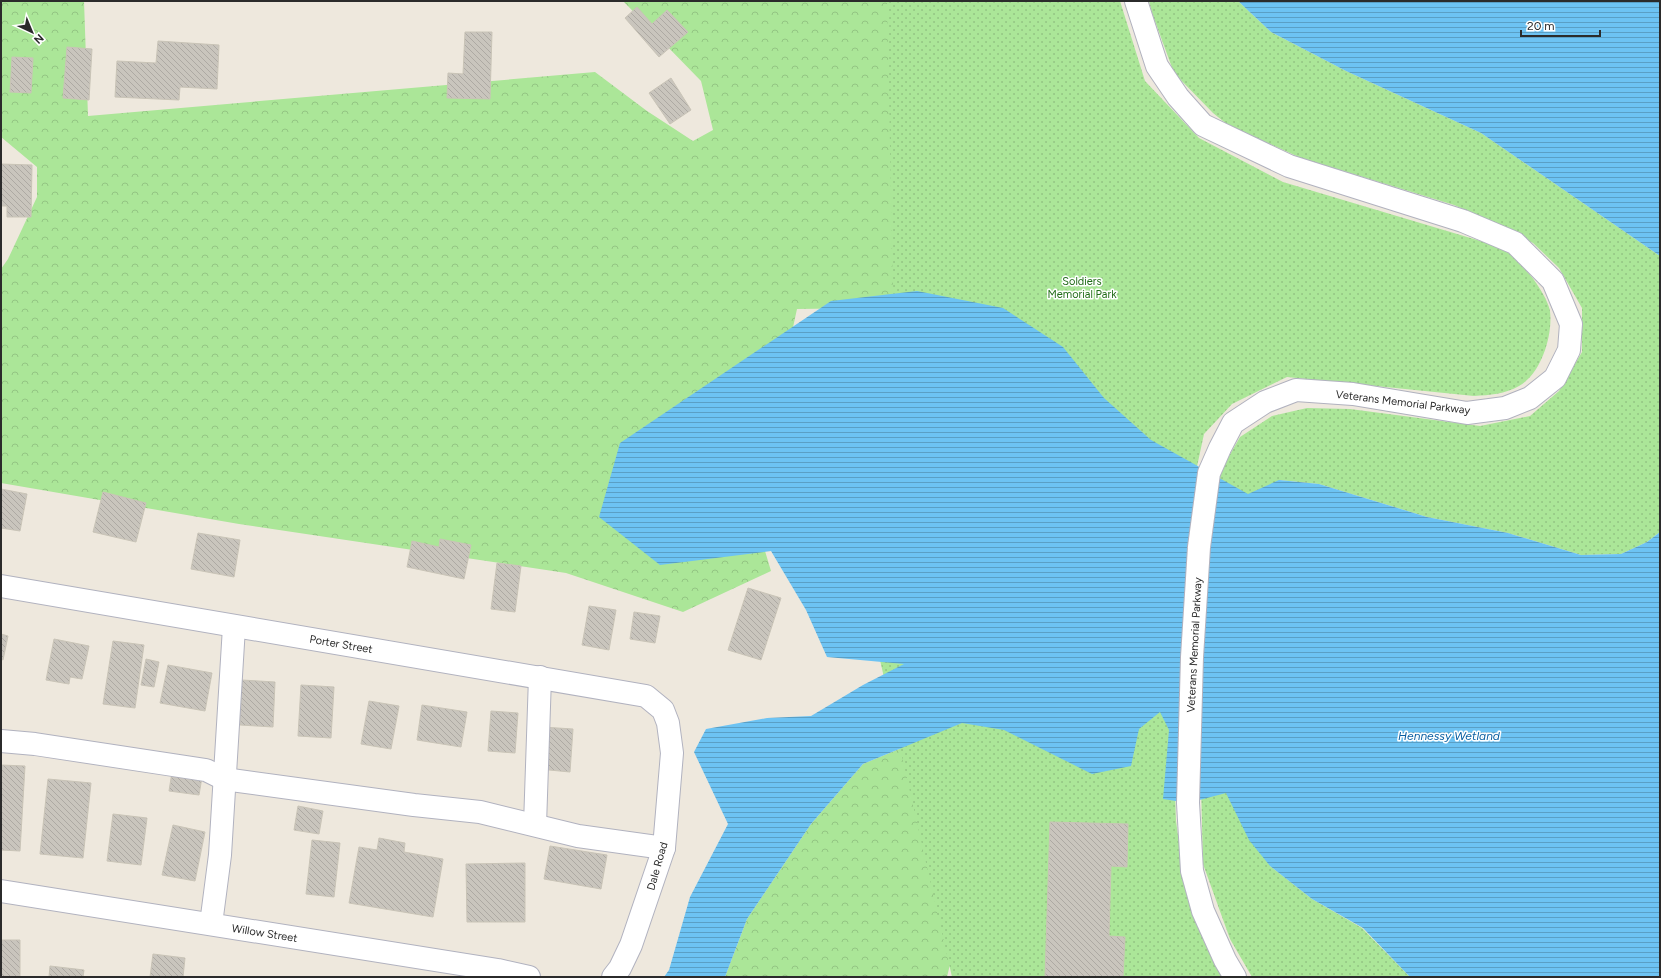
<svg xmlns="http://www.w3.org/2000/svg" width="1661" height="978" viewBox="0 0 1661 978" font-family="Figtree,sans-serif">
<defs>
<pattern id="forest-crowns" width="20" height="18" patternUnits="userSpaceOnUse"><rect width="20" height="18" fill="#abe698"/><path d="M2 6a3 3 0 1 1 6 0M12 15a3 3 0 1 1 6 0" fill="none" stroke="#93c583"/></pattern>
<pattern id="park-dots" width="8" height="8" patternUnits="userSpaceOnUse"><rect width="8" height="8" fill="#abe698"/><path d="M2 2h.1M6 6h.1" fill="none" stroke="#93c583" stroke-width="1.8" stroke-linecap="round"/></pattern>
<pattern id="water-rules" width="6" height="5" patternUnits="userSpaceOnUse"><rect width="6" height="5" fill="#6dc3f3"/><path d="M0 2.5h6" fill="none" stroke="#5a9fc5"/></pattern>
<pattern id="building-back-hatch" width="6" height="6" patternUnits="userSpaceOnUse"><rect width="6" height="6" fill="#c9c5bd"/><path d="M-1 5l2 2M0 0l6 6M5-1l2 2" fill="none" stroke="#ada9a3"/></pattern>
</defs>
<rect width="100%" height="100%" fill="#eee8dd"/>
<!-- forest -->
<path fill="url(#forest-crowns)" d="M1,1h83l4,115 507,-44 52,39 46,30 20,-11 -12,-49 -78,-80h479l50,124 -278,183 -77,1 -17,78 -33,104 24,80 -88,41 -117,-39 -327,-49 -238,-41v-214l7,-10 29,-62v-30l-36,-30z
M962,723l20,107 -35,147h-222l22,-58 64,-95 52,-60z"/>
<!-- park -->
<path fill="url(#park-dots)" d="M887,1h233l25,80 54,57 84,44 221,66c12,13 27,25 36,41 4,6 9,16 10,22 3,25 -9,63 -31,75 -14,8 -29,9 -45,10l-187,-19 -55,27 -28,30 -26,121 -6,152 4,114 10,72 19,50 17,34h-270l-72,-317 13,-367z
M1149,1h89l33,31 75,39 135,62 179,123v276l-13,10 -26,12 -40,1 -73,-22 -81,-16 -108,-33 -40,-4 -9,386 42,33 50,29 48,49h-158l-22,-38 -27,-75 -2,-79 11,-274 9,-41 19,-33 32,-21 35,-8 43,1 130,17 50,-10 29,-25 23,-39v-44l-23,-40 -26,-25 -49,-25 -30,-13 -153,-47 -73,-33 -15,-12 -39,-40 -22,-60z"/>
<!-- water -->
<path fill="url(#water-rules)" d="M1238,1h422v255l-179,-123 -135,-62 -75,-39z
M917,291l86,17 60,39 41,51 47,42 97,54 31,-14 40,4 108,33 81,16 73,22 40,-1 26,-12 13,-10v445h-250l-47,-49 -51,-29 -42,-33 -21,-26 -23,-47 -38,10 -25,-4 6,-69 -9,-18 -21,17 -8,37 -39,8 -88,-44 -42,-7 -99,41 -52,60 -64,95 -22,58h-61l5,-7 21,-73 38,-73 -34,-72 12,-23 61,-11 44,-2 52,-31 41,-21 -77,-7 -21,-47 -35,-59 -111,14 -61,-48 21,-74 211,-142z"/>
<!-- building -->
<path fill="url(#building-back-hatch)" stroke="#c9c4b7" d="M637,7l15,17 15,-14 21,22 -29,25 -34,-39z
M465,32h27l-2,67 -43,-1 1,-25 15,1z
M158,41l61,4 -2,44 -37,-2 -1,13 -64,-3 2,-36 39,2z
M67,47l25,2 -3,51 -26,-2z
M12,57l21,1 -2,35 -21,-1z
M671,78l20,32 -21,14 -21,-31z
M1,164l31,1 -1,52h-24v-11h-6z
M1,489l26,5 -7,37 -19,-3z
M103,492l43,11 -10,39 -43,-10z
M198,533l42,7 -6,37 -43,-8z
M440,539l31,6 -7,34 -57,-12 5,-26 27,6z
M497,563l24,3 -6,46 -24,-3z
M748,588l33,10 -20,62 -33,-10z
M589,606l27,4 -7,40 -27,-5z
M634,612l26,4 -5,27 -25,-4z
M1,634l7,2 -5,24 -2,-1z
M54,639l35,7 -7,33 -12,-2 -1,7 -23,-4z
M113,641l31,4 -9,63 -32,-4z
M146,659l13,3 -5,25 -13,-2z
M168,665l44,8 -7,38 -45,-8z
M242,680l33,2 -2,45 -33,-2z
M301,685l33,2 -3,51 -33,-2z
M369,701l30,5 -8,43 -30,-5z
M422,705l45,7 -6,35 -44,-7z
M491,711l27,2 -3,40 -27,-2z
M542,727l31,2 -3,43 -31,-3z
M1,765l24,1 -5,85 -19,-1z
M172,772l30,5 -3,18 -30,-4z
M48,779l43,4 -8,75 -43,-4z
M298,806l25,5 -4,23 -25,-4z
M113,814l34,4 -6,47 -34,-4z
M1050,822l78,2 -1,43 -16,-1 -2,70 16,1 -2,40h-78z
M173,825l32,7 -10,49 -33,-6z
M379,838l26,5 -1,9 39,7 -10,58 -84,-14 10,-56 18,3z
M312,840l28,3 -6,54 -28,-3z
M550,846l57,9 -6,34 -57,-10z
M525,863v59h-58l-1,-58z
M1,940h19v37h-19z
M153,954l32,4 -2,19h-33z
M50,966l34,4 -1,7h-34z"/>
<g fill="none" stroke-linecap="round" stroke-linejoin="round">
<!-- minor casing -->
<g stroke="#b1b2bf" stroke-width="24">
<g id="minor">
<path d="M1136,1l21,65 21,31 25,28 86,41 174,55 52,22 38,38 18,43 -2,26 -14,28 -25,20 -25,10 -38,5 -114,-19 -57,-4 -31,12 -32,21 -13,25 -11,25 -10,74 -7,110 -4,146 4,68 11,40 22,49 10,17"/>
<path id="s1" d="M1,586l645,110 17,14 5,13 4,30 -8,95 -33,97 -11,23 -7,9"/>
<path d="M1,741l34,3 171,26 18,9 190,26 66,7 98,24 86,12"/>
<path d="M535,825l5,-148"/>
<path id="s2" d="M1,891l497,79 31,7"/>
<path d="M211,924l9,-69 14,-228"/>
</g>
</g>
<!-- minor -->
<use href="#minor" stroke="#fff" stroke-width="22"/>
</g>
<g text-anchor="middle" stroke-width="3" stroke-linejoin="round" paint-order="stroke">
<!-- park labels -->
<g font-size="11" fill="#216c18" stroke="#fff">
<text x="1082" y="285">Soldiers<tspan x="1082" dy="13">Memorial Park</tspan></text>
</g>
<!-- street labels -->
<g font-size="11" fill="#2b2b2b" stroke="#fff">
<text transform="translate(1403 402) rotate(7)" y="4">Veterans Memorial Parkway</text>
<text dy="4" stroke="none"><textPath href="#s1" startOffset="345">Porter Street</textPath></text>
<text transform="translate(1194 645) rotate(-87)" y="4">Veterans Memorial Parkway</text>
<text transform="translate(657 866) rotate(-74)" y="4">Dale Road</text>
<text dy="4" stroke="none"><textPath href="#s2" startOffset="267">Willow Street</textPath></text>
</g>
<!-- water labels -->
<g font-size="12" font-style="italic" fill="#095fa2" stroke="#fff">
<text x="1449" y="740">Hennessy Wetland</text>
</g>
</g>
<!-- border -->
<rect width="1661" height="978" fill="none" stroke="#2b2b2b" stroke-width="4"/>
<!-- north arrow -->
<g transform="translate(32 32) rotate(136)" stroke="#ffffff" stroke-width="3" paint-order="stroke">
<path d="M0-3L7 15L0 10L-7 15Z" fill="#2b2b2b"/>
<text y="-6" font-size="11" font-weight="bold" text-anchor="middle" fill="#2b2b2b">N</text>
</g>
<!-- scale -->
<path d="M1521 30v6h79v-6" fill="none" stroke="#2b2b2b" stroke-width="2"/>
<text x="1527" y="30" font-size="12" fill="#2b2b2b" stroke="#ffffff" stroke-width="3" paint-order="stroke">20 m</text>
</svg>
